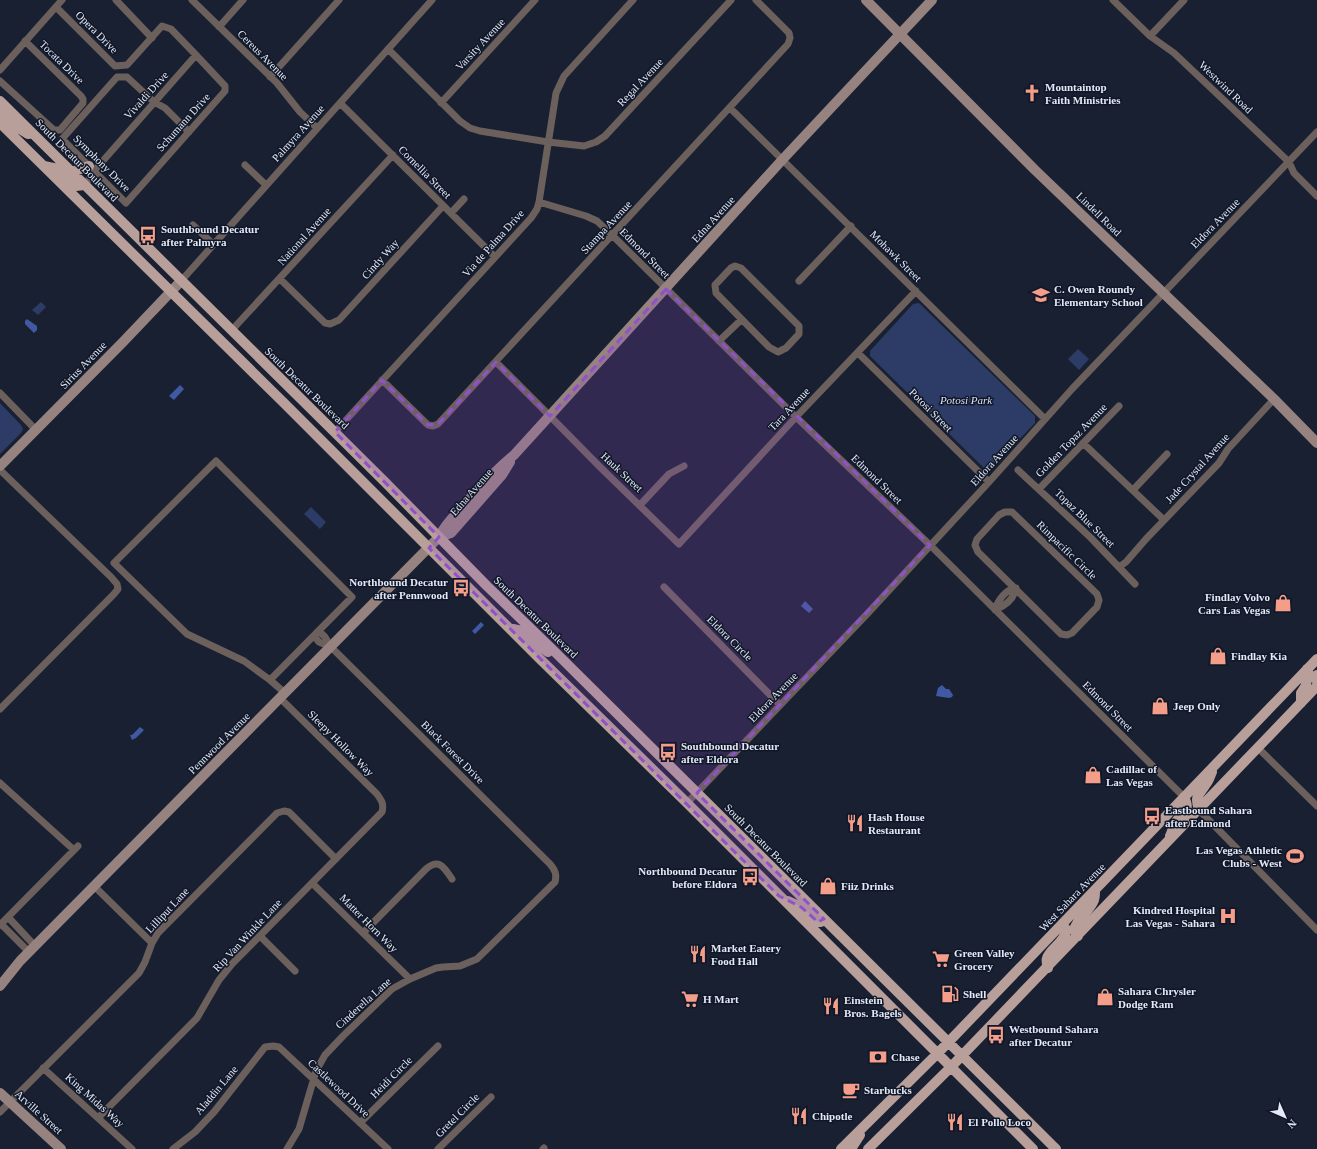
<svg xmlns="http://www.w3.org/2000/svg" width="1317" height="1149" viewBox="0 0 1317 1149" font-family="'Times New Roman',serif">
<rect width="100%" height="100%" fill="#192032"/>
<!-- green -->
<path fill="#2c3c67" d="M41,302l5,5 -8,8 -6,-5z
M919,303l116,113v7l-44,46h-6l-115,-113v-5l43,-47z
M1078,349l11,10 -10,11 -11,-11z
M0,403l21,22 2,4 -2,4 -21,21z
M311,507l15,15 -6,7 -16,-15z"/>
<!-- water -->
<path fill="#3f59a2" d="M27,319l10,7v4l-3,3 -9,-9v-3z
M180,385l4,4 -10,11 -5,-4z
M805,601l8,8 -4,4 -8,-7z
M481,622l3,3 -9,9 -3,-3z
M942,685l4,4h3l4,6 -1,2 -3,1 -13,-2 2,-8z
M140,727l4,3 -8,8 -4,2 -2,-5h2z"/>
<g fill="none" stroke-linecap="round" stroke-linejoin="round">
<!-- street -->
<path stroke="#6c605d" stroke-width="7" d="M116,0l36,38
M192,0l85,83 23,29 17,16
M1113,0l37,36 24,17 115,109 5,11 23,23
M56,7l59,59 12,-1 35,-39 9,3 25,26 -102,116 -2,5 -8,9
M219,27l24,-27
M1150,36l34,-36
M388,49l72,72 10,7 10,3 68,11 36,4 12,-4 9,-6 126,-136
M0,70l62,-70
M270,77l69,-77
M0,81l54,49h6l23,-27v-4l-2,-3 -56,-55
M340,103l155,154
M441,103l94,-103
M730,108l315,311
M189,132l-24,-24 -11,-6 -27,-25h-10l-55,62 64,64 99,-112v-5l-29,-31
M245,165l21,20
M539,202l47,14 11,5 15,14 184,182 134,128 254,252
M451,213l13,-14
M193,225l20,19
M735,266l6,2 58,58v8l-13,14 -8,4 -9,-5 -53,-54 -1,-8 16,-17z
M280,279l45,44 5,1 9,-4 104,-114
M181,281l251,-281
M799,281l52,-55
M231,331l162,-176
M719,341l22,-21
M858,353l131,129
M496,362l47,47 56,57 80,78 117,-127 120,-126
M382,380l46,45 5,1 5,-2 350,-380 2,-6 -1,-5 -33,-33
M0,393l36,37
M335,432l196,-214 6,-9 2,-7 17,-109 8,-17 69,-76
M1083,443l81,77
M0,470l111,107 6,7 1,5 -4,5 -114,115
M1018,470l73,68 44,46
M1039,489l80,-83
M1133,490l34,-36
M640,505l29,-31 15,-8
M1005,512h7l85,82 2,6 -2,7 -25,26 -5,2 -6,-1 -83,-82 -3,-7 2,-6 22,-24z
M1119,567l7,-5 20,-23 73,-76 9,-14 46,-50
M664,587l116,118
M1016,588c-2,11 -11,18 -21,22 3,-10 10,-20 21,-22z
M314,636l5,6 12,5
M270,680l-26,-19 -57,-27 -73,-71 102,-102 136,136 -82,83 15,13
M1258,748l59,58
M0,783l74,67
M687,803l181,-190 121,-131 83,-93 245,-257
M1199,810l118,120
M312,883l98,96
M94,886l58,57
M8,917l27,29
M1,924l28,28
M0,925l78,-79
M363,933l63,-64c13,-11 18,-2 26,10
M260,936l35,35
M43,1068l89,81
M0,1112l139,-139 6,-11 7,-19 6,-10 119,-120 7,-2 5,1 47,47
M98,1118l99,-100 22,-38 13,-16 150,-152c2,-8 0,-11 -5,-18l-97,-96
M360,1123l78,-77
M173,1149l22,-17 19,-20 51,-65 8,-1 6,1 109,102
M287,1149l12,-20 17,-58 9,-16 18,-19 49,-47 18,-10 26,-11 7,-1 17,-1 17,-7 78,-77c2,-8 0,-12 -5,-18l-219,-217 -6,-10 -6,-6
M438,1149l53,-52
M543,1149l1,-1"/>
<!-- secondary -->
<path stroke="#96837f" stroke-width="10" d="M866,0l169,170 239,229 43,44
M0,466l123,-124 58,-61
M439,537l12,-4 51,-58 8,-13
M0,986l20,-25 419,-424c6,-13 17,-23 27,-34 15,-17 30,-33 48,-48l269,-296 149,-159
M0,1093l61,56"/>
<!-- primary -->
<path stroke="#b89f99" stroke-width="10" d="M0,101l385,381 102,104 65,63 504,500
M0,112l17,15 11,7
M0,123l283,279 257,257 147,144 346,346
M44,166l14,3 18,17 8,-1
M72,172l17,-6
M513,629l9,2 26,21
M1317,675v7
M1301,703v-10l4,-6 4,-13 -2,-5
M1199,810c-5,-15 0,-14 7,-26 3,-3 4,-8 6,-12
M1170,836c2,-4 3,-9 5,-13 6,-10 17,-11 9,-26
M788,901l13,6 17,15h3l3,-3
M1078,936l-4,-6c3,-12 16,-19 20,-30 1,-3 1,-7 1,-10
M1048,968c-1,-3 -2,-7 -1,-10 3,-10 20,-17 19,-29l-4,-5
M841,1149l96,-95 380,-395
M851,1149l9,-14
M868,1149l83,-82 366,-381"/>
</g>
<!-- marked area -->
<path fill="#9052ca" fill-opacity="0.2" stroke="#9052ca" stroke-width="3" stroke-dasharray="8 5" stroke-linejoin="round" d="M666,289l264,256 -233,248 127,126 -6,3 -17,-15 -22,-11 -350,-348 10,-11 -104,-105 47,-52 46,45 10,-1 58,-62 54,54z"/>
<!-- icons -->
<defs>
<g id="church-bare" transform="scale(1.38)"><path d="M-1.2-6h2.4v3.5h3.3v2.4h-3.3V6h-2.4V-.1h-3.3v-2.4h3.3Z" fill="#f49e8a" stroke="#101728" stroke-width="2.5" paint-order="stroke"/></g>
<g id="bus-bare" transform="scale(1.38)"><path d="M-5-6H5V4H4V6H2V4H-2V6H-4V4H-5ZM-3.5-4V0h7V-4ZM-3.5 1.2v1.5H-2V1.2ZM2 1.2v1.5H3.5V1.2Z" fill="#f49e8a" stroke="#101728" stroke-width="2.5" paint-order="stroke"/></g>
<g id="school-bare" transform="scale(1.38)"><path d="M0-5L7-2L0 1L-7-2ZM-4 1L0 2.5L4 1V4Q0 6-4 4Z" fill="#f49e8a" stroke="#101728" stroke-width="2.5" paint-order="stroke"/></g>
<g id="shop-bare" transform="scale(1.38)"><path d="M-5-2.5h2.3a2.7 3.5 0 0 1 5.4 0H5L5.5 6h-11ZM-1.5-2.5h3a1.5 2.3 0 0 0-3 0Z" fill="#f49e8a" stroke="#101728" stroke-width="2.5" paint-order="stroke"/></g>
<g id="restaurant-bare" transform="scale(1.38)"><path d="M-5-6h1v4h1v-4h1v4h1v-4h1v5L-1.5 .5V6h-2V.5L-5-1ZM5-6V6H3V1.5H1.5Q1.5-4 5-6Z" fill="#f49e8a" stroke="#101728" stroke-width="2.5" paint-order="stroke"/></g>
<g id="stadium-bare" transform="scale(1.38)"><path d="M0-5a6.5 5 0 1 0 0 10a6.5 5 0 1 0 0-10ZM-3.5-1.8h7v3.6h-7Z" fill="#f49e8a" stroke="#101728" stroke-width="2.5" paint-order="stroke"/></g>
<g id="hospital-bare" transform="scale(1.38)"><path d="M-5-5h3v3.5h4V-5h3V5h-3V1.5h-4V5h-3Z" fill="#f49e8a" stroke="#101728" stroke-width="2.5" paint-order="stroke"/></g>
<g id="supermarket-bare" transform="scale(1.38)"><path d="M-6-5.5h2.5l.6 2H6L4.5 2H-2.5L-4.4-4H-6ZM-1.5 3.2a1.3 1.3 0 1 0 .1 0ZM3 3.2a1.3 1.3 0 1 0 .1 0Z" fill="#f49e8a" stroke="#101728" stroke-width="2.5" paint-order="stroke"/></g>
<g id="fuel-bare" transform="scale(1.38)"><path d="M-5.5-6h7V0h2V4h1.3V-2.5L3-4.5l.8-.8L6-3V5H2.5V1h-1V6h-7ZM-4.2-4.7v3.2H.2V-4.7Z" fill="#f49e8a" stroke="#101728" stroke-width="2.5" paint-order="stroke"/></g>
<g id="bank-bare" transform="scale(1.38)"><path d="M-6-4H6V4H-6ZM0-2.3a2.3 2.3 0 1 0 0 4.6a2.3 2.3 0 1 0 0-4.6Z" fill="#f49e8a" stroke="#101728" stroke-width="2.5" paint-order="stroke"/></g>
<g id="cafe-bare" transform="scale(1.38)"><path d="M-5.5-4.5H6V0H3Q3 3.5 0 3.5H-2.5Q-5.5 3.5-5.5 0ZM3-3.2v2h1.7v-2ZM-6 4.5H4V6H-6Z" fill="#f49e8a" stroke="#101728" stroke-width="2.5" paint-order="stroke"/></g>
</defs>
<g fill-rule="evenodd">
<use href="#church-bare" x="1032" y="93"/>
<use href="#bus-bare" x="148" y="235"/>
<use href="#school-bare" x="1041" y="295"/>
<use href="#bus-bare" x="461" y="588"/>
<use href="#shop-bare" x="1283" y="603"/>
<use href="#shop-bare" x="1218" y="656"/>
<use href="#shop-bare" x="1160" y="706"/>
<use href="#bus-bare" x="668" y="752"/>
<use href="#shop-bare" x="1093" y="775"/>
<use href="#bus-bare" x="1152" y="816"/>
<use href="#restaurant-bare" x="855" y="823"/>
<use href="#stadium-bare" x="1295" y="856"/>
<use href="#bus-bare" x="750" y="877"/>
<use href="#shop-bare" x="828" y="886"/>
<use href="#hospital-bare" x="1228" y="916"/>
<use href="#restaurant-bare" x="698" y="954"/>
<use href="#supermarket-bare" x="941" y="959"/>
<use href="#fuel-bare" x="950" y="994"/>
<use href="#shop-bare" x="1105" y="997"/>
<use href="#supermarket-bare" x="690" y="999"/>
<use href="#restaurant-bare" x="831" y="1006"/>
<use href="#bus-bare" x="996" y="1035"/>
<use href="#bank-bare" x="878" y="1057"/>
<use href="#cafe-bare" x="851" y="1090"/>
<use href="#restaurant-bare" x="799" y="1116"/>
<use href="#restaurant-bare" x="955" y="1122"/>
</g>
<g text-anchor="middle" stroke-width="3" stroke-linejoin="round" paint-order="stroke">
<!-- street labels -->
<g font-size="11" fill="#e3e9f5" stroke="#101728">
<text transform="translate(97 32) rotate(45)" y="4">Opera Drive</text>
<text transform="translate(480 44) rotate(-47)" y="4">Varsity Avenue</text>
<text transform="translate(263 55) rotate(45)" y="4">Cereus Avenue</text>
<text transform="translate(62 62) rotate(44)" y="4">Tocata Drive</text>
<text transform="translate(640 82) rotate(-47)" y="4">Regal Avenue</text>
<text transform="translate(1226 87) rotate(44)" y="4">Westwind Road</text>
<text transform="translate(146 95) rotate(-48)" y="4">Vivaldi Drive</text>
<text transform="translate(183 122) rotate(-48)" y="4">Schumann Drive</text>
<text transform="translate(298 133) rotate(-48)" y="4">Palmyra Avenue</text>
<text transform="translate(77 160) rotate(45)" y="4">South Decatur Boulevard</text>
<text transform="translate(102 163) rotate(45)" y="4">Symphony Drive</text>
<text transform="translate(425 172) rotate(45)" y="4">Cornellia Street</text>
<text transform="translate(1099 214) rotate(44)" y="4">Lindell Road</text>
<text transform="translate(713 219) rotate(-48)" y="4">Edna Avenue</text>
<text transform="translate(1215 223) rotate(-46)" y="4">Eldora Avenue</text>
<text transform="translate(606 227) rotate(-47)" y="4">Stampa Avenue</text>
<text transform="translate(304 236) rotate(-48)" y="4">National Avenue</text>
<text transform="translate(493 243) rotate(-48)" y="4">Via de Palma Drive</text>
<text transform="translate(645 253) rotate(45)" y="4">Edmond Street</text>
<text transform="translate(896 256) rotate(45)" y="4">Mohawk Street</text>
<text transform="translate(380 259) rotate(-48)" y="4">Cindy Way</text>
<text transform="translate(83 365) rotate(-46)" y="4">Sirius Avenue</text>
<text transform="translate(307 388) rotate(44)" y="4">South Decatur Boulevard</text>
<text transform="translate(789 409) rotate(-47)" y="4">Tara Avenue</text>
<text transform="translate(931 410) rotate(45)" y="4">Potosi Street</text>
<text transform="translate(1071 440) rotate(-46)" y="4">Golden Topaz Avenue</text>
<text transform="translate(994 460) rotate(-48)" y="4">Eldora Avenue</text>
<text transform="translate(1197 468) rotate(-48)" y="4">Jade Crystal Avenue</text>
<text transform="translate(622 472) rotate(43)" y="4">Hauk Street</text>
<text transform="translate(877 479) rotate(44)" y="4">Edmond Street</text>
<text transform="translate(471 492) rotate(-49)" y="4">Edna Avenue</text>
<text transform="translate(1085 518) rotate(44)" y="4">Topaz Blue Street</text>
<text transform="translate(1067 550) rotate(44)" y="4">Rimpacific Circle</text>
<text transform="translate(536 617) rotate(44)" y="4">South Decatur Boulevard</text>
<text transform="translate(730 638) rotate(45)" y="4">Eldora Circle</text>
<text transform="translate(773 697) rotate(-46)" y="4">Eldora Avenue</text>
<text transform="translate(1108 706) rotate(45)" y="4">Edmond Street</text>
<text transform="translate(219 743) rotate(-45)" y="4">Pennwood Avenue</text>
<text transform="translate(341 743) rotate(45)" y="4">Sleepy Hollow Way</text>
<text transform="translate(453 752) rotate(45)" y="4">Black Forest Drive</text>
<text transform="translate(766 845) rotate(45)" y="4">South Decatur Boulevard</text>
<text transform="translate(1072 897) rotate(-46)" y="4">West Sahara Avenue</text>
<text transform="translate(167 910) rotate(-47)" y="4">Lilliput Lane</text>
<text transform="translate(369 923) rotate(45)" y="4">Matter Horn Way</text>
<text transform="translate(247 935) rotate(-47)" y="4">Rip Van Winkle Lane</text>
<text transform="translate(363 1003) rotate(-42)" y="4">Cinderella Lane</text>
<text transform="translate(391 1077) rotate(-45)" y="4">Heidi Circle</text>
<text transform="translate(339 1088) rotate(43)" y="4">Castlewood Drive</text>
<text transform="translate(216 1090) rotate(-50)" y="4">Aladdin Lane</text>
<text transform="translate(95 1100) rotate(42)" y="4">King Midas Way</text>
<text transform="translate(39 1112) rotate(42)" y="4">Arville Street</text>
<text transform="translate(457 1115) rotate(-45)" y="4">Gretel Circle</text>
</g>
<!-- poi labels -->
<g font-size="11" font-weight="bold" fill="#e3e9f5" stroke="#101728" text-anchor="start">
<text x="1045" y="91">Mountaintop<tspan x="1045" dy="13">Faith Ministries</tspan></text>
<text x="161" y="233">Southbound Decatur<tspan x="161" dy="13">after Palmyra</tspan></text>
<text x="1054" y="293">C. Owen Roundy<tspan x="1054" dy="13">Elementary School</tspan></text>
<text x="448" y="586" text-anchor="end">Northbound Decatur<tspan x="448" dy="13">after Pennwood</tspan></text>
<text x="1270" y="601" text-anchor="end">Findlay Volvo<tspan x="1270" dy="13">Cars Las Vegas</tspan></text>
<text x="1231" y="660">Findlay Kia</text>
<text x="1173" y="710">Jeep Only</text>
<text x="681" y="750">Southbound Decatur<tspan x="681" dy="13">after Eldora</tspan></text>
<text x="1106" y="773">Cadillac of<tspan x="1106" dy="13">Las Vegas</tspan></text>
<text x="1165" y="814">Eastbound Sahara<tspan x="1165" dy="13">after Edmond</tspan></text>
<text x="868" y="821">Hash House<tspan x="868" dy="13">Restaurant</tspan></text>
<text x="1282" y="854" text-anchor="end">Las Vegas Athletic<tspan x="1282" dy="13">Clubs - West</tspan></text>
<text x="737" y="875" text-anchor="end">Northbound Decatur<tspan x="737" dy="13">before Eldora</tspan></text>
<text x="841" y="890">Fiiz Drinks</text>
<text x="1215" y="914" text-anchor="end">Kindred Hospital<tspan x="1215" dy="13">Las Vegas - Sahara</tspan></text>
<text x="711" y="952">Market Eatery<tspan x="711" dy="13">Food Hall</tspan></text>
<text x="954" y="957">Green Valley<tspan x="954" dy="13">Grocery</tspan></text>
<text x="1118" y="995">Sahara Chrysler<tspan x="1118" dy="13">Dodge Ram</tspan></text>
<text x="963" y="998">Shell</text>
<text x="703" y="1003">H Mart</text>
<text x="844" y="1004">Einstein<tspan x="844" dy="13">Bros. Bagels</tspan></text>
<text x="1009" y="1033">Westbound Sahara<tspan x="1009" dy="13">after Decatur</tspan></text>
<text x="891" y="1061">Chase</text>
<text x="864" y="1094">Starbucks</text>
<text x="812" y="1120">Chipotle</text>
<text x="968" y="1126">El Pollo Loco</text>
</g>
<!-- park labels -->
<g font-size="11" font-style="italic" fill="#d8e1f6" stroke="#101728">
<text x="966" y="404">Potosi Park</text>
</g>
</g>
<!-- north arrow -->
<g transform="translate(1285 1117) rotate(135)" stroke="#101728" stroke-width="3" paint-order="stroke">
<path d="M0-3L7 15L0 10L-7 15Z" fill="#e3e9f5"/>
<text y="-6" font-size="11" font-weight="bold" text-anchor="middle" fill="#e3e9f5">N</text>
</g>
</svg>
